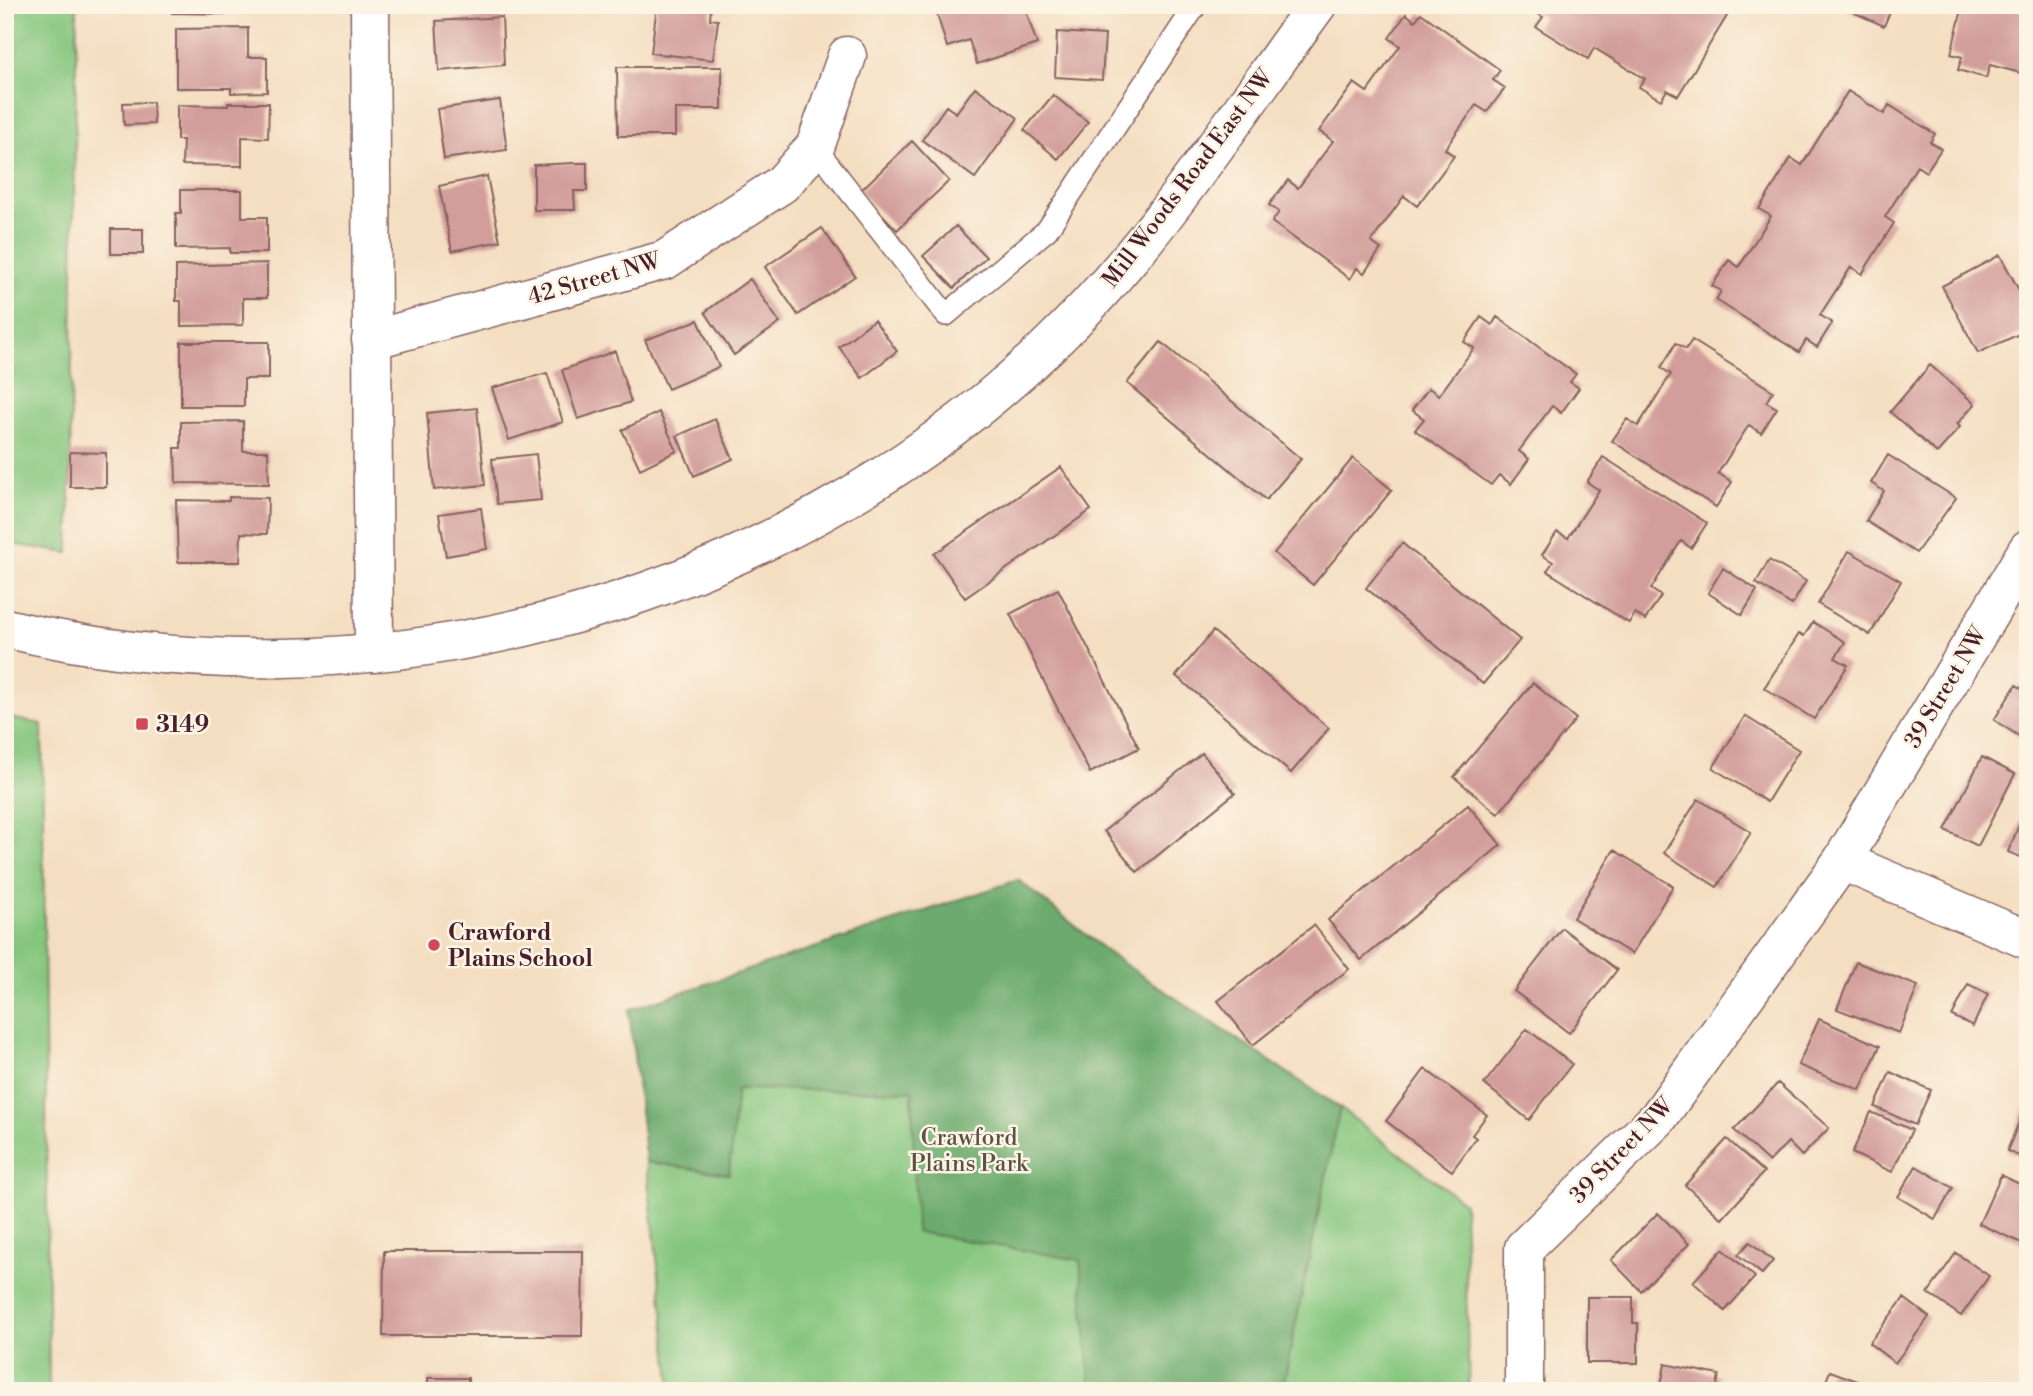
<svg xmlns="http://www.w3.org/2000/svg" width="2033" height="1396" viewBox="0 0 2033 1396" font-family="'Libre Bodoni',serif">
<rect width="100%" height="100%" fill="#fcf5e5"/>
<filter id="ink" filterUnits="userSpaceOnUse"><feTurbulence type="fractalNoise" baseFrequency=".0143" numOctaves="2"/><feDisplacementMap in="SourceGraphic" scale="14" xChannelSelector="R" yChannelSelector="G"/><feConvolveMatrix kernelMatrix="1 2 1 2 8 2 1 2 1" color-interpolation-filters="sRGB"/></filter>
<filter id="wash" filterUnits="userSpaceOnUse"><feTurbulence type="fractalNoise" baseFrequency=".00686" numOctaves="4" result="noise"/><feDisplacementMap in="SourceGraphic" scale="28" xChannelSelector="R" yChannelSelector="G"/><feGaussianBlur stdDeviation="1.57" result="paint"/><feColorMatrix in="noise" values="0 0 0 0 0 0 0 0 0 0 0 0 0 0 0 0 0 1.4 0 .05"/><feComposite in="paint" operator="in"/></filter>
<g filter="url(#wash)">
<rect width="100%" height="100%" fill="#f4dec1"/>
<!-- green -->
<path fill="#85c67e" stroke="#687254" stroke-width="2" d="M5,5h72l-8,548 -64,-10z
M5,717l37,7 7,667h-44z
M1018,880l93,75 229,153 124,95 5,188h-797l-43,-381z"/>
<!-- forest -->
<path fill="#6cab6d" stroke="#5b654c" stroke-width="2" d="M1018,880l93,75 229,153 -58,283h-191l-11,-131 -164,-28 -4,-141 -175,-2 -8,85 -83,-12 -17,-152z"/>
<g id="blocks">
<!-- building -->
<path fill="#d29d9a" d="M172,5h64v9l-64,-1z
M434,5h48v6l-48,-1z
M657,5h54l-1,14 8,1 -5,40 -62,-7z
M955,5h69l13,39 -60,20 -8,-24 -22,7 -11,-36z
M1524,5h192l-2,3 13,8 -49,80 -11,-6 -6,10 -22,-13 6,-8 -51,-31 -6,11 -52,-32 7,-10z
M1837,5h56l-9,21z
M1963,5h65v70l-38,-10 -4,13 -28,-8 4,-13 -11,-3z
M1421,13l79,57 -7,10 12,8 -18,24 -11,-7 -31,44 9,7 -37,50 -13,-10 -33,46 10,7 -17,24 -7,-5 -7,11 -78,-57 7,-10 -10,-7 19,-25 10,8 35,-47 -14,-10 35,-48 13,9 33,-46 -11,-8 17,-24 9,7z
M502,17l2,48 -65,6 -3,-50z
M248,28v29h19v35l-36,1v-5h-55v-59z
M1057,32l48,3 -3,45 -47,-3z
M617,67h105v42h-47v27h-57z
M975,87l43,31 -43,60 -53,-38 24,-34 10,7z
M1848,91l36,23 5,-9 46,29 -5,8 11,7 -15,23 -9,-6 -32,51 9,6 -32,51 -11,-7 -31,48 12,8 -15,24 -11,-7 -7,12 -83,-52 5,-9 -9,-5 17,-26 10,7 32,-51 -12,-7 32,-51 11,7z
M1053,95l35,27 -30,37 -34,-29z
M500,100l7,50 -63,9 -7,-50z
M153,102l1,22 -30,1 -1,-22z
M228,103h41l-1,35 -26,-1v29l-60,-1 1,-25h-6v-35l51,1z
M912,141l37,40 -52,49 -37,-39z
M574,163h13v28h-13l1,19h-41v-45z
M487,176l13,65 -48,10 -13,-65z
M181,190h61v27h25v36h-37v-5l-54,1v-36h5z
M956,226l30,31 -32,31 -31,-32z
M822,228l33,48 -57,39 -33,-48z
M111,229h32v25h-32z
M2000,255l28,52v23l-50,23 -36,-67z
M267,263v35h-24v27l-62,1v-25h-5v-35z
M750,279l30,44 -46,32 -29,-43z
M1481,317l11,8 5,-8 79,57 -6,8 9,6 -18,25 -9,-7 -33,45 10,8 -18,25 -12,-9 -8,10 -76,-55 9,-11 -12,-9 17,-22 10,7 35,-47 -10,-6z
M698,320l21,47 -51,22 -23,-49z
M874,320l23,31 -35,27 -23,-31z
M1692,340l81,51 -7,11 11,6 -16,25 -12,-8 -31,48 14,9 -16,25 -104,-66 15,-22 11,7 33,-52 -10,-6 15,-25 10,6z
M181,342h88v37h-25v27h-63z
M1161,342l140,117 -35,41 -139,-117z
M615,351l16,51 -53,17 -16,-49z
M1930,365l45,39 -18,20 3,3 -23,26 -47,-41z
M547,373l16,49 -54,18 -17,-52z
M477,408l8,77 -51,5 -7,-77z
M659,412l18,39 -37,18 -18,-39z
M715,419l18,40 -39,17 -17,-40z
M243,421v30h25l1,33 -93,-1 -1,-35h6v-26z
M70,452l36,1v34h-36z
M536,454l5,46 -44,4 -5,-45z
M1888,455l68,43 -40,55 -50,-32 18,-30 -13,-8z
M1603,457l104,66 -16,25 -10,-7 -30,48 10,7 -16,24 -10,-7 -6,10 -82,-52 6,-9 -11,-7 15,-23 11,6 31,-48 -12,-8z
M1353,458l39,32 -79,95 -39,-32z
M1061,467l30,43 -126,88 -31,-44z
M229,497l39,1 -1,36 -26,-1 -1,29h-62l-2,-62 53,1z
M481,508l6,41 -41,7 -7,-42z
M1402,543l118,97 -37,44 -117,-96z
M1849,551l52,30 -31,54 -52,-31z
M1769,560l37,21 -14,24 -36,-22z
M1723,568l34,22 -15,25 -34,-22z
M1058,589l81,159 -49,25 -80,-159z
M1813,622l32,20 -10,16 13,7 -34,54 -50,-31 35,-54 5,2z
M1213,631l116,97 -38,45 -115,-97z
M1533,683l43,36 -78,95 -44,-37z
M2016,685l12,7v50l-34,-22z
M1745,716l54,34 -32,52 -54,-34z
M1202,753l33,40 -98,79 -33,-41z
M1982,757l33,17 -37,72 -33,-16z
M1698,799l53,33 -34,55 -53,-34z
M2028,803v57l-20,-8z
M1468,805l33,40 -140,115 -33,-40z
M1614,850l59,36 -41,68 -59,-36z
M1314,925l35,44 -96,76 -35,-44z
M1562,928l55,42 -48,63 -55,-42z
M1856,962l62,24 -19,47 -62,-24z
M1968,984l20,10 -15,32 -21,-10z
M1819,1019l61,27 -20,44 -62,-25z
M1527,1029l45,35 -43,56 -45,-36z
M1425,1069l62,46 -15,20 4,3 -24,33 -66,-50z
M1890,1072l41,18 -16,35 -40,-18z
M1778,1083l51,45 -27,28 -14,-14 -19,20 -35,-32z
M2028,1100v60l-21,-9z
M1871,1112l41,18 -20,42 -40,-19z
M1727,1139l37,33 -42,47 -37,-34z
M1916,1166l37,22 -18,31 -37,-22z
M2001,1175l27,13 -2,57 -47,-21z
M1658,1213l31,31 -48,47 -30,-31z
M1750,1242l23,19 -11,13 -24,-19z
M1723,1249l32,28 -30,34 -32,-29z
M384,1251h199l-1,85h-199z
M1956,1253l33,23 -28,40 -33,-23z
M1587,1297h46v26h5v40h-51z
M1904,1298l25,19 -34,46 -26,-20z
M1665,1364l54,11 -3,16h-56z
M1830,1371l52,19v1h-60z
M428,1378h40v13h-40z"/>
</g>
</g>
<g filter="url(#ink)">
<use href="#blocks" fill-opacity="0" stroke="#866260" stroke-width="2"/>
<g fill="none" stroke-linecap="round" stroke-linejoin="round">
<!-- service casing -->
<g stroke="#866260" stroke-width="24">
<path id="service" d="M815,147l131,168 101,-85 149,-225"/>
</g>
<!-- minor casing -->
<g stroke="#866260" stroke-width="41">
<path id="minor" d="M370,5l4,648
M371,340l294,-80 117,-76 33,-37 32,-91
M1842,861l186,79
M1524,1391v-143l134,-130 184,-257 186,-312"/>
</g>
<!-- tertiary casing -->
<g stroke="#866260" stroke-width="41">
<path id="tertiary" d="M5,628c363,89 770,-22 1040,-279 106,-100 186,-227 272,-344"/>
</g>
<!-- service -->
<use href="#service" stroke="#fff" stroke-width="21"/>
<!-- minor -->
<use href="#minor" stroke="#fff" stroke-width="38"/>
<!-- tertiary -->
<use href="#tertiary" stroke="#fff" stroke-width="38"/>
</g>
</g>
<!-- markers -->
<g fill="#d1495b" stroke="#fcf5e5" stroke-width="2.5">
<rect x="135" y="717" width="14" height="14" rx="3.5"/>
<circle cx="434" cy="945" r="7"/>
</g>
<g text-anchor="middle" stroke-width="5" stroke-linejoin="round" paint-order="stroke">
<!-- street labels -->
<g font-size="23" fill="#4a1f2b" stroke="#fcf5e5">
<text transform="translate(1187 178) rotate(-53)" y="8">Mill Woods Road East NW</text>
<text transform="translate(594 278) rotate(-16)" y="8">42 Street NW</text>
<text transform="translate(1945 687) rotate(-59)" y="8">39 Street NW</text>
<text transform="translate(1621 1150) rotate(-46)" y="8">39 Street NW</text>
</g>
<!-- poi labels -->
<g font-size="23" font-weight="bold" fill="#4a1f2b" stroke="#fcf5e5" text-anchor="start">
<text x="156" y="732">3149</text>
<text x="448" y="940">Crawford<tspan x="448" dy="26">Plains School</tspan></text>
</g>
<!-- park labels -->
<g font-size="23" fill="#5c5144" stroke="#fcf5e5">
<text x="969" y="1145">Crawford<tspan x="969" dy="26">Plains Park</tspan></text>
</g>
</g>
<!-- margin -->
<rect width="2033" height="1396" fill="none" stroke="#fcf5e5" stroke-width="28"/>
</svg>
